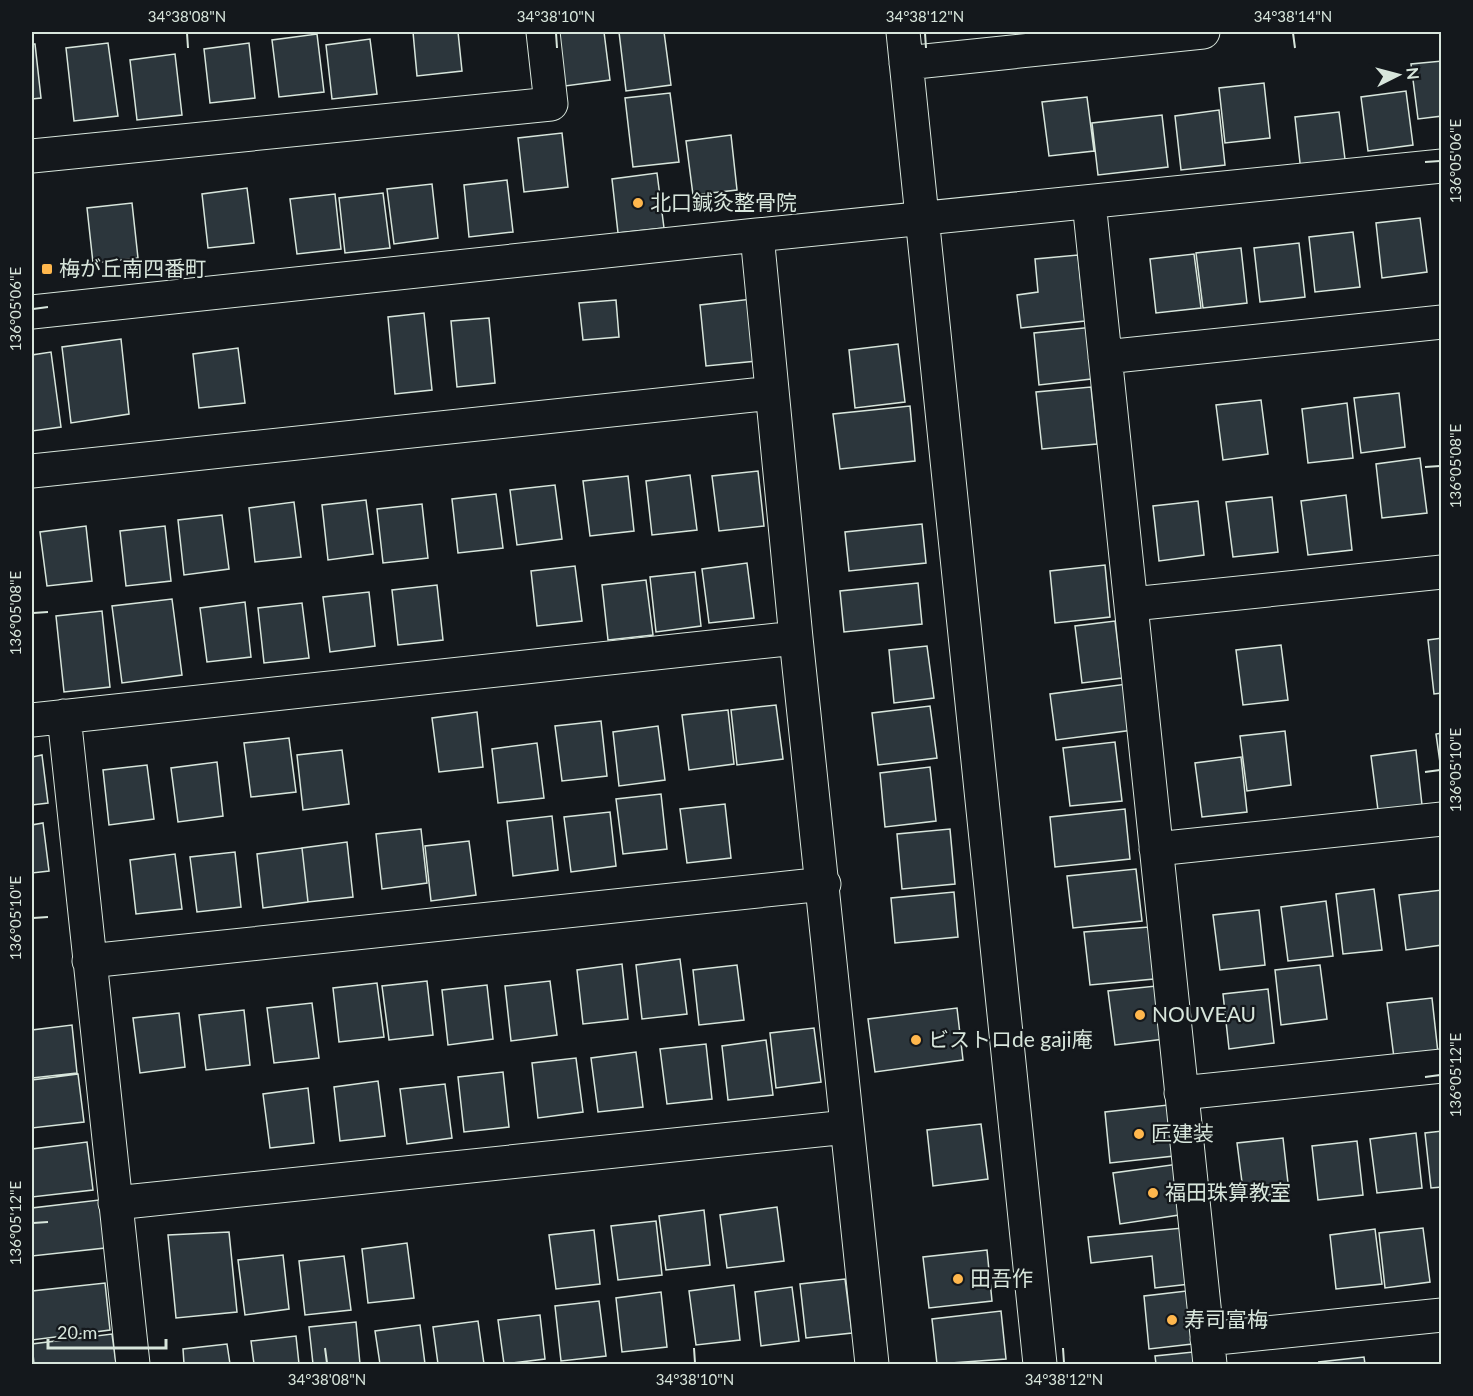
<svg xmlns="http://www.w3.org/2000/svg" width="1473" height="1396" viewBox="0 0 1473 1396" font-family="Lato,'Noto Sans JP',sans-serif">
<rect width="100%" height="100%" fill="#14181c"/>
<!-- building -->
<path fill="#2c363c" stroke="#d8e6dc" stroke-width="1.5" d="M413,32h45l4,39 -45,5z
M559,32h45l6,48 -45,6z
M619,32h45l7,53 -45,6z
M317,34l7,58 -45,5 -7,-57z
M370,39l7,55 -45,5 -6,-54z
M108,43l10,73 -44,5 -8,-73z
M249,43l6,55 -45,5 -6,-54z
M32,44h3l6,54 -9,1z
M175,54l7,61 -45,5 -7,-60z
M1442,61v55l-24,3 -7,-55z
M1264,83l6,55 -45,5 -6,-55z
M1406,91l7,54 -45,6 -7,-54z
M670,93l9,69 -46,5 -8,-69z
M1087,97l7,54 -45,5 -7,-54z
M1219,110l6,55 -44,5 -6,-54z
M1339,112l7,55 -45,5 -6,-55z
M1162,115l6,52 -70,8 -6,-52z
M562,133l6,54 -44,5 -6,-54z
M731,135l6,55 -44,5 -7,-54z
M657,173l7,55 -46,5 -6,-54z
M507,180l6,52 -44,5 -5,-52z
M432,184l6,54 -44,6 -7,-55z
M247,188l7,55 -46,5 -6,-54z
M383,193l7,55 -45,5 -6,-55z
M335,194l6,55 -44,5 -7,-55z
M132,203l6,55 -45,5 -6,-55z
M1420,218l7,54 -45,6 -6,-55z
M1353,232l7,55 -45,5 -6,-55z
M1299,243l6,54 -45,5 -6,-54z
M1241,248l6,55 -44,5 -7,-55z
M1194,254l7,54 -45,5 -6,-54z
M1078,255l7,66 -64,7 -4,-33 21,-3 -3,-33z
M752,299l5,62 -51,5 -6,-61z
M616,300l3,37 -36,3 -4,-37z
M424,313l8,77 -37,4 -7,-77z
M489,318l6,65 -38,4 -6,-66z
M1094,327l6,51 -61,7 -5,-52z
M121,339l8,75 -58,9 -9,-76z
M898,344l7,58 -50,6 -6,-58z
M238,348l7,55 -46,5 -6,-54z
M51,352l10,75 -29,4v-76z
M1091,387l6,57 -55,5 -6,-57z
M1399,393l6,54 -44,6 -7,-55z
M1261,400l7,54 -45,6 -7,-55z
M1347,403l6,55 -45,5 -6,-54z
M910,406l5,55 -75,8 -7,-55z
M1420,458l7,55 -45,5 -6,-54z
M758,471l6,55 -45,5 -7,-55z
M690,475l7,55 -45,5 -6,-54z
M628,476l6,55 -44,5 -7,-55z
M555,485l7,54 -45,6 -7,-55z
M496,494l7,54 -45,5 -6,-54z
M1346,495l6,55 -44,5 -7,-54z
M1272,497l6,55 -45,5 -7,-55z
M366,500l7,54 -45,6 -6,-55z
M1198,501l6,54 -45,6 -6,-55z
M294,502l7,55 -46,5 -6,-54z
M422,504l6,54 -45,5 -6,-54z
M222,515l7,54 -45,6 -6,-55z
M922,524l4,39 -77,8 -4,-39z
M86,526l6,55 -45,5 -7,-54z
M165,526l6,55 -45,5 -6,-55z
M747,563l7,55 -45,5 -7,-54z
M1105,565l5,52 -55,6 -5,-52z
M575,566l7,55 -45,5 -6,-55z
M695,572l6,54 -45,6 -6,-55z
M646,580l7,55 -45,5 -6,-55z
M918,583l4,41 -78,8 -4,-41z
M437,585l6,55 -45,5 -6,-55z
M369,592l6,54 -45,6 -7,-55z
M172,599l10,76 -60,8 -10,-77z
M245,602l6,55 -44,5 -7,-54z
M302,603l7,55 -45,5 -6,-55z
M102,611l8,76 -46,5 -8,-76z
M1115,621l7,57 -40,5 -7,-57z
M1442,638v55l-8,1 -6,-54z
M1281,645l7,55 -45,5 -7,-55z
M927,646l7,52 -40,5 -5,-53z
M1135,683l6,46 -85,11 -6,-46z
M776,705l7,54 -46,6 -6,-55z
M930,706l7,52 -59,7 -6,-52z
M728,710l6,54 -45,6 -7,-55z
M477,712l6,55 -44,5 -7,-54z
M601,721l6,55 -45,5 -7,-55z
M658,726l7,54 -46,6 -6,-54z
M1285,731l6,54 -44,6 -7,-55z
M1442,733v44l-6,-43z
M289,738l7,54 -45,5 -7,-54z
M1115,742l7,59 -52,5 -7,-58z
M537,743l7,55 -46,5 -6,-54z
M342,750l7,54 -46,6 -6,-55z
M1416,750l6,55 -44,5 -7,-54z
M42,755l6,48 -16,2v-48z
M1241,757l6,55 -45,5 -7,-54z
M217,762l6,54 -45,6 -7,-54z
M147,765l7,54 -45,6 -6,-55z
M930,767l6,54 -51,6 -5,-54z
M661,794l6,55 -44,5 -7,-55z
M725,804l6,54 -44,5 -7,-54z
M1125,809l5,50 -75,8 -5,-50z
M610,812l6,54 -45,6 -7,-55z
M552,816l6,54 -45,6 -6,-55z
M43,823l6,48 -17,2v-48z
M421,829l6,54 -45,6 -6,-55z
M950,829l5,55 -53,5 -5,-55z
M469,841l7,54 -45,6 -6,-55z
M347,842l6,55 -45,5 -6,-54z
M302,848l6,54 -45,6 -6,-54z
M235,852l6,55 -44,5 -7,-55z
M175,854l7,55 -46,5 -6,-54z
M1136,869l6,52 -69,7 -6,-52z
M1374,889l8,61 -39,4 -7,-60z
M1442,890v55l-36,5 -7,-55z
M954,892l4,45 -63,6 -4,-45z
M1326,901l7,55 -45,5 -7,-54z
M1259,910l6,55 -45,5 -7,-55z
M1149,927l5,52 -64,6 -6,-53z
M680,959l7,55 -45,5 -6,-54z
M622,964l6,55 -45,5 -6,-54z
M737,965l7,55 -45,5 -6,-55z
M1320,965l7,54 -46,6 -6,-55z
M427,981l6,54 -44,5 -7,-54z
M550,981l7,54 -46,6 -6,-55z
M377,983l7,54 -45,5 -6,-54z
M487,985l6,54 -45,6 -6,-55z
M1166,985l7,53 -58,7 -7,-54z
M1268,989l6,54 -45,6 -6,-55z
M1432,998l6,55 -44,5 -7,-55z
M312,1003l7,55 -45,5 -7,-55z
M957,1008l6,52 -88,12 -7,-53z
M244,1010l6,55 -44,5 -7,-55z
M179,1013l6,54 -45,6 -7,-55z
M72,1025l5,48 -45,5v-48z
M814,1028l7,54 -45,6 -6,-55z
M766,1040l7,55 -45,5 -6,-54z
M706,1044l6,55 -45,5 -7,-55z
M636,1052l7,55 -45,5 -7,-54z
M576,1058l7,54 -45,6 -6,-55z
M503,1072l6,55 -45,5 -6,-55z
M78,1074l6,48 -52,6v-48z
M378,1081l7,55 -45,5 -6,-54z
M445,1084l7,54 -45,6 -7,-55z
M308,1088l6,55 -44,5 -7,-54z
M1168,1105l6,51 -64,7 -5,-51z
M981,1124l7,55 -55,7 -6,-56z
M1442,1131v56l-11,1 -6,-55z
M1416,1133l6,55 -45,5 -7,-54z
M1283,1138l6,54 -45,6 -7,-55z
M1357,1141l6,54 -45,5 -6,-54z
M87,1142l6,48 -61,7v-48z
M1186,1163l6,50 -72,11 -7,-51z
M99,1200l6,48 -73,8v-48z
M777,1207l7,54 -57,7 -7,-53z
M704,1210l6,55 -44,5 -7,-54z
M656,1221l6,54 -44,5 -7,-54z
M1193,1227l6,56 -44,5 -3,-32 -61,7 -3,-26z
M1423,1228l7,54 -45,6 -6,-55z
M1375,1229l7,55 -46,5 -6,-54z
M594,1230l6,54 -44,5 -7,-54z
M229,1232l8,80 -61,6 -8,-83z
M407,1243l7,55 -46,5 -6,-54z
M987,1250l5,51 -63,7 -6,-51z
M283,1255l6,54 -44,6 -7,-55z
M344,1256l7,54 -46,5 -6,-54z
M845,1279l7,54 -46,5 -6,-54z
M105,1283l5,47 -78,10v-49z
M734,1285l6,55 -44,5 -7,-54z
M792,1287l7,54 -38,5 -6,-54z
M1195,1290l6,53 -52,6 -5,-53z
M661,1292l6,55 -45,5 -6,-54z
M599,1301l7,55 -45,5 -6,-55z
M1001,1311l5,48 -69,5 -5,-45z
M540,1315l5,44 -41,5 -6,-44z
M478,1321l6,43h-46l-5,-37z
M356,1322l4,42h-47l-4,-37z
M420,1325l5,39h-45l-5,-33z
M112,1334l4,30h-82l-2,-20z
M296,1336l3,28h-45l-3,-23z
M227,1344l3,20h-46l-1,-15z
M1203,1351l1,13h-48l-1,-8z
M1364,1357l1,7h-45l-1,-2z"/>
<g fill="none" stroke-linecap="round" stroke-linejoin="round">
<!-- minor casing -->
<g stroke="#d8e6dc" stroke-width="35">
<path id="minor" d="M903,32l137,1332
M906,63l297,-31
M32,156l519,-52 -8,-72
M1089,202l121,1162
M757,235l39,403 76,726
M32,312l725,-77 685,-69
M1105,357l337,-35
M32,471l740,-78
M1132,604l310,-32
M64,716l69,648
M32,720l764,-82
M1156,849l286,-30
M89,961l735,-77
M1181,1093l261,-27
M115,1203l732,-76
M1207,1339l235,-24"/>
</g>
<!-- minor -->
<use href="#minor" stroke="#14181c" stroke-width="33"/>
</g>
<!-- ticks -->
<path fill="none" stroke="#d8e6dc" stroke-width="2" d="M187,33l1,15M556,33l1,15M925,33l1,15M1293,33l2,15M1425,162l15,-1M33,309l15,-2M1425,467l15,-1M33,613l15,-1M1425,772l15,-2M33,918l15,-1M1425,1077l15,-2M33,1223l15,-1M325,1348l2,15M694,1348l1,15M1063,1348l1,15"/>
<!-- markers -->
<g fill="#ffb74d" stroke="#14181c" stroke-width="2">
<circle cx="638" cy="203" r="6"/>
<rect x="41" y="263" width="12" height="12" rx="3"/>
<circle cx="1140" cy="1015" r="6"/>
<circle cx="916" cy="1040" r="6"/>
<circle cx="1139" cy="1134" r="6"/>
<circle cx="1153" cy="1193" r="6"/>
<circle cx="958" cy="1279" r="6"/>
<circle cx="1172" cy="1320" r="6"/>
</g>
<g text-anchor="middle" stroke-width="4.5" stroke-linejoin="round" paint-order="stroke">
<!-- poi labels -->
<g font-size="21" fill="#d8e6dc" stroke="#14181c" text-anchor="start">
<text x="650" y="210">北口鍼灸整骨院</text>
<text x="59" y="276">梅が丘南四番町</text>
<text x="1152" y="1022">NOUVEAU</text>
<text x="928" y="1047">ビストロde gaji庵</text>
<text x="1151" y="1141">匠建装</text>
<text x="1165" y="1200">福田珠算教室</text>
<text x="970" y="1286">田吾作</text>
<text x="1184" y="1327">寿司富梅</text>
</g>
</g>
<!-- border -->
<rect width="1473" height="1396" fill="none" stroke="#14181c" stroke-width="66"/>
<!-- north arrow -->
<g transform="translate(1398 75) rotate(84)" stroke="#14181c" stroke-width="4.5" paint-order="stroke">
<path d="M0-4.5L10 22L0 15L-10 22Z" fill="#d8e6dc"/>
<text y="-9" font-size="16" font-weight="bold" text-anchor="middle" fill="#d8e6dc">N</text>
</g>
<!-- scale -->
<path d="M48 1339v9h118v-9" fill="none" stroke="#d8e6dc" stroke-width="3"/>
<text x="57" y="1339" font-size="18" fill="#d8e6dc" stroke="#14181c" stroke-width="4.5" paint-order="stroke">20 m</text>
<rect x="33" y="33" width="1407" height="1330" fill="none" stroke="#d8e6dc" stroke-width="2"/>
<g font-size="15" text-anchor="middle" fill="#d8e6dc">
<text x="187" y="22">34°38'08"N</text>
<text x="556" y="22">34°38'10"N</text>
<text x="925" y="22">34°38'12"N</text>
<text x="1293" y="22">34°38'14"N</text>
<text transform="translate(1456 161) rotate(-90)" y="5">136°05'06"E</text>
<text transform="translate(16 309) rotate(-90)" y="5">136°05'06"E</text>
<text transform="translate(1456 466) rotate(-90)" y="5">136°05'08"E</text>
<text transform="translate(16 613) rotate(-90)" y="5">136°05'08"E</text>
<text transform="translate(1456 770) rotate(-90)" y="5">136°05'10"E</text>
<text transform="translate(16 918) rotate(-90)" y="5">136°05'10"E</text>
<text transform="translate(1456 1075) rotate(-90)" y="5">136°05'12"E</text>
<text transform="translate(16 1223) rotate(-90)" y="5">136°05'12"E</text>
<text x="327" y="1385">34°38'08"N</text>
<text x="695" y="1385">34°38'10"N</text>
<text x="1064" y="1385">34°38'12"N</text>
</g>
</svg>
